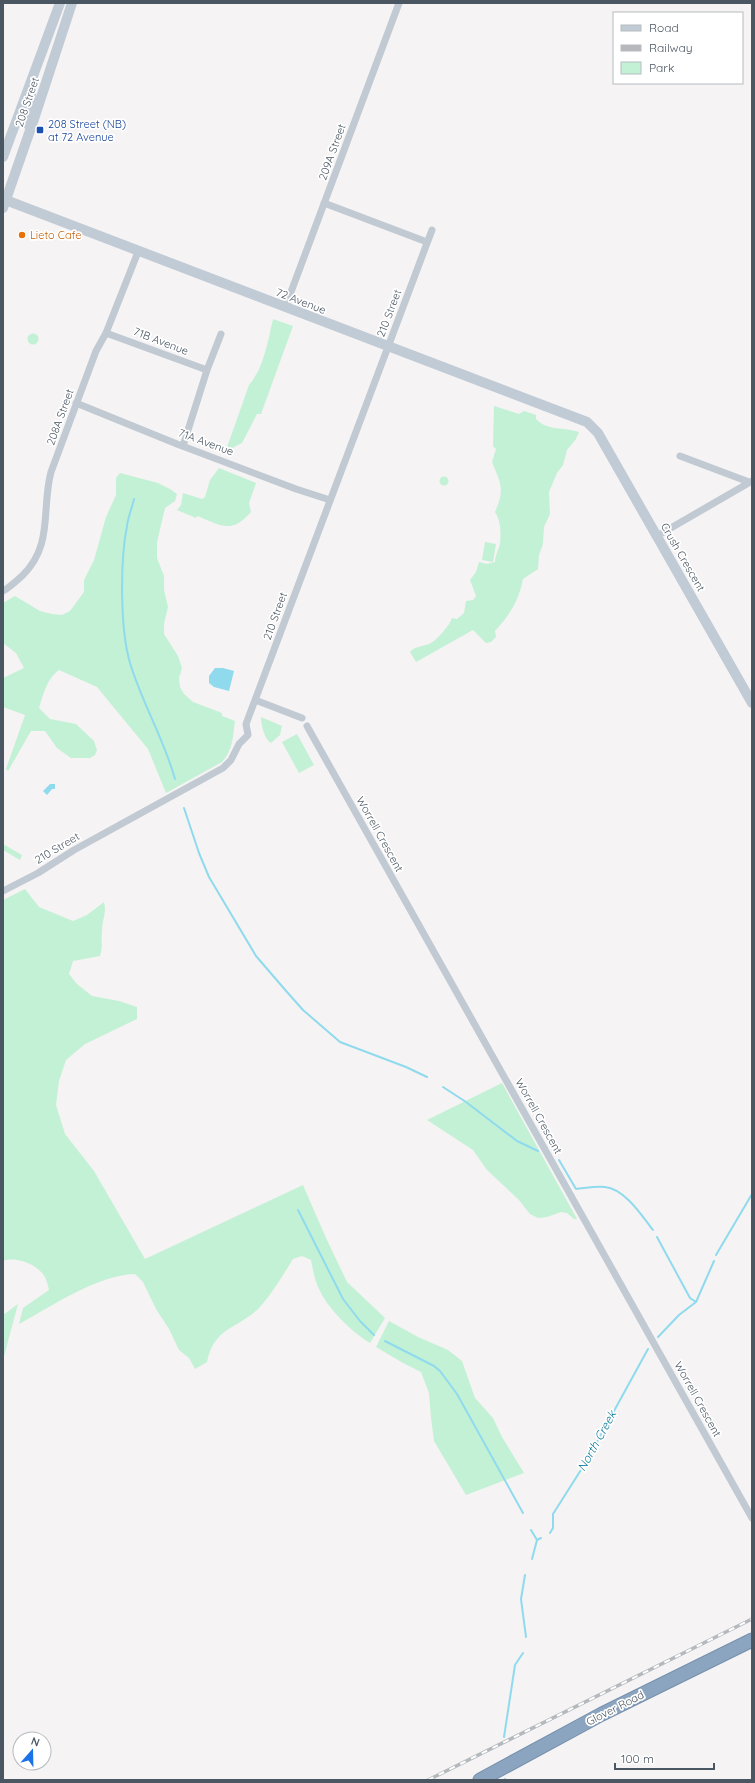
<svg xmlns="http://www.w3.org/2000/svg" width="755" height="1783" viewBox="0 0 755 1783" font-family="Quicksand,sans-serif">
<rect width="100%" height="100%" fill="#f5f3f3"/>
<!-- green -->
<path fill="#c3f1d5" d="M273,319l20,7 -32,88h-4l-15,29 -8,4 -5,7 -4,-1 24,-68c15,-17 19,-45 24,-66z
M27.5 339a5.5 5.5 0 1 1 11 0a5.5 5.5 0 1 1-11 0Z
M494,406l25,8 5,-3 12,4v4c11,12 28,8 43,13l-3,7 -9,11 -4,15 -6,8 -8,19 1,22 -6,13 -1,17 -4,11 -1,14 -15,10c-4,21 -13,36 -28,52l1,6 -5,5 -5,1 -13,-13 -57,32 -6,-10c6,-7 14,-5 21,-9 6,-3 19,-18 21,-25l5,1 7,-6 2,-12 7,-1 3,-4 -6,-16 6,-8 3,-10 8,2 8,-2c0,-7 4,-12 5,-19 1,-10 1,-22 -5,-31 10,-23 6,-28 -3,-50l4,-13 -3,-3z
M219,468l37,15 -7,20 2,9c-20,23 -30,13 -54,4l-1,2 -19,-8 4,-5 2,-12 19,6 3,-2 5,-17z
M120,473l38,10 12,6 7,5 -2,7 -10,7 -8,34v16l7,18v14l4,17 -4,17v10l14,22 4,12 -3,10 1,9 4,7 9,8 29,11v3l13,5c-2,15 -2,29 -13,41l-56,31 -18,-44 -51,-62 -38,-17c-12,8 -16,25 -20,38l11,11 26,5 18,17 3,9 -2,5 -5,3h-19l-14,-10 -12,-17h-14l-23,40 -2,-2 19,-54 -22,-8v-29l21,-10 -8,-15 -13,-10v-40l12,-7 25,15 12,3 10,1 8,-4 14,-19v-12l10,-20 12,-43 10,-22v-17z
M439.5 481a4.5 4.5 0 1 1 9 0a4.5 4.5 0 1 1-9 0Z
M485,542l11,2 -3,18 -11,-2z
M261,717l21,9 -2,9 -9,8c-7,-4 -10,-19 -10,-26z
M297,734l17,31 -15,8 -17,-31z
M3,844l19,11 -2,5 -17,-10z
M25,889l14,18 34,14 14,-6 17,-13c3,11 -2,18 -2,29 -1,9 1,16 -2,25l-27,5 -4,13 8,10 15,12 27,5 18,6v12l-52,25 -19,16 -7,21 -3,24 9,29 29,37 51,88 158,-74 23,53 21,44 38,36 -15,25c-19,-12 -40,-32 -50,-52 -5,-9 -7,-21 -9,-31l-9,-4 -9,3c-10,16 -21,35 -34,49 -21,21 -45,19 -52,54l-12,7 -6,-11 -10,-8 -10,-21 -13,-20 -13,-27 -8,-8c-38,1 -83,32 -116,50l4,-16 26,-18c-1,-4 -2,-9 -4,-13 -7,-12 -28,-21 -42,-16v-361z
M502,1083l75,136h-3l-7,-6 -6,-1 -14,5 -9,1 -8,-4 -11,-14 -32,-30 -14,-20 -46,-30z
M18,1304l-15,56v-45z
M389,1321l29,16 30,13 14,11 13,37 18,20 9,19 22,36 -58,22 -32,-54 -3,-23 -2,-25 -8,-21 -18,-9 -27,-16z"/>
<!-- water -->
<path fill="#90daee" d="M215,668h8l11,3 -5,20 -15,-4 -5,-4v-7z
M50,784h5v5h-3l-5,6 -4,-4z"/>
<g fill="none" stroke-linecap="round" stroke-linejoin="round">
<!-- stream -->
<path stroke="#90daee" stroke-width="2" d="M134,499c-2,9 -6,18 -7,27 -7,35 -7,103 3,137 12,40 34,76 45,116
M184,808l15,45 10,24 47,79 31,36 16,18 37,32 66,25 21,10
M443,1087l23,15 51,39 21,10
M559,1160l17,29c10,-1 20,-3 29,-2 20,2 37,29 48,43
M298,1210l45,89 17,22 14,14
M657,1237l33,61 6,4
M716,1255l36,-61
M658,1337l21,-22 17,-13 18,-41
M385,1341l49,25 6,5 17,23 66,119
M531,1530l6,10
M550,1533l3,-5v-14l33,-52 62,-113
M537,1540l4,-2
M532,1559l5,-19
M525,1575l-4,24 5,38
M504,1737l11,-72 8,-12
M505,1779l1,1"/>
<!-- highway casing -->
<g stroke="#7690ad" stroke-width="15">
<path id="highway" d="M480,1780l122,-66 150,-74"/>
</g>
<!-- street -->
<path stroke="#c1cad2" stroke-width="7" d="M324,203l103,39
M285,308l114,-305
M106,333l101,37
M76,403l101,41 119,45 34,11
M183,446l24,-76 14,-36
M680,456l69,26
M657,536l95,-55
M3,591c7,-4 13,-10 19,-15 32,-31 19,-67 29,-104l45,-121 10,-18 32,-81
M255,700l47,18
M307,726l445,792
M3,891l35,-18 36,-23 149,-82 8,-8 8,-16 9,-9 -2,-11 186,-494"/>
<!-- secondary -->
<path stroke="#c1cbd6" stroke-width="10" d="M27,124l5,-36
M3,157l57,-154
M3,199l584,223 11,11 154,270
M3,208l31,-89 38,-116"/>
<!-- highway -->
<use href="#highway" stroke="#8ba5c1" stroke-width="13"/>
<!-- rail casing -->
<g stroke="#b5b8bd" stroke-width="3.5">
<path id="rail" d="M428,1780l324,-161"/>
</g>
<!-- rail -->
<use href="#rail" stroke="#fff" stroke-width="2" stroke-dasharray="6" stroke-linecap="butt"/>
</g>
<!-- markers -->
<rect fill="#1a4fb4" stroke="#fff" stroke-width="1.5" x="36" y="126" width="8" height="8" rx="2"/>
<circle fill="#e8710a" stroke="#fff" stroke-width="1.5" cx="22" cy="235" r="4"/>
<g text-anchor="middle" stroke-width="3.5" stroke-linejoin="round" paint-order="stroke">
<!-- street labels -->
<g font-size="11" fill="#4a5661" stroke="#fff">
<text transform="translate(27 102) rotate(-71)" y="4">208 Street</text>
<text transform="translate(332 152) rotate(-70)" y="4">209A Street</text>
<text transform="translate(301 301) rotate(21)" y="4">72 Avenue</text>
<text transform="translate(389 313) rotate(-69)" y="4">210 Street</text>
<text transform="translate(161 341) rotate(21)" y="4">71B Avenue</text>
<text transform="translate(60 417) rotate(-70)" y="4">208A Street</text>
<text transform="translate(206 442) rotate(20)" y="4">71A Avenue</text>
<text transform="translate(683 557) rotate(60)" y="4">Crush Crescent</text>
<text transform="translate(275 616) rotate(-70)" y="4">210 Street</text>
<text transform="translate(380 834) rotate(61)" y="4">Worrell Crescent</text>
<text transform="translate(57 848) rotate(-31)" y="4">210 Street</text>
<text transform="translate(539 1116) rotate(61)" y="4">Worrell Crescent</text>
<text transform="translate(698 1399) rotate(61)" y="4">Worrell Crescent</text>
<text transform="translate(615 1708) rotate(-27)" y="4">Glover Road</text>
</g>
<!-- transit labels -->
<g font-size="11" fill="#164399" stroke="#fff" text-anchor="start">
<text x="48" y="128">208 Street (NB)<tspan x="48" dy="13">at 72 Avenue</tspan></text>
</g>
<!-- food labels -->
<g font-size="11" fill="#c56008" stroke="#fff" text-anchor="start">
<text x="30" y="239">Lieto Cafe</text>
</g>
<!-- water labels -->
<g font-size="12" font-style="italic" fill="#0c7c9b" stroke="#fff">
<text transform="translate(597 1441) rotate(-61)" y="4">North Creek</text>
</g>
</g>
<!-- border -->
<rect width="755" height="1783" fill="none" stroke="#4a5661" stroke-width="8"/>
<!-- legend -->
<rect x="613" y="12" width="130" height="72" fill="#ffffff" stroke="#b7bbc0"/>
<rect x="621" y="25" width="20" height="6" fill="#c1cbd6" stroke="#b7bbc0"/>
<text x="649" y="32" font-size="12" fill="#4a5661">Road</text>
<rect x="621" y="45" width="20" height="6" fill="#b5b8bd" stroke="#b7bbc0"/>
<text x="649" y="52" font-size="12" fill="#4a5661">Railway</text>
<rect x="621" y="62" width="20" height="12" fill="#c3f1d5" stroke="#b7bbc0"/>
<text x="649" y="72" font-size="12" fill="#4a5661">Park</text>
<!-- north arrow -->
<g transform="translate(32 1751) rotate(20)"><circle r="19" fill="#ffffff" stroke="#b7bbc0"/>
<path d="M0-3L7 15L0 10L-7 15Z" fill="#1a73e8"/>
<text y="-6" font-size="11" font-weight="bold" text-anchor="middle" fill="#4a5661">N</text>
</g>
<!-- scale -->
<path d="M615 1763v6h99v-6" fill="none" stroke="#4a5661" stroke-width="2"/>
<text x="621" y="1763" font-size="12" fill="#4a5661" stroke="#ffffff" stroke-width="3" paint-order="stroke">100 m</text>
</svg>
